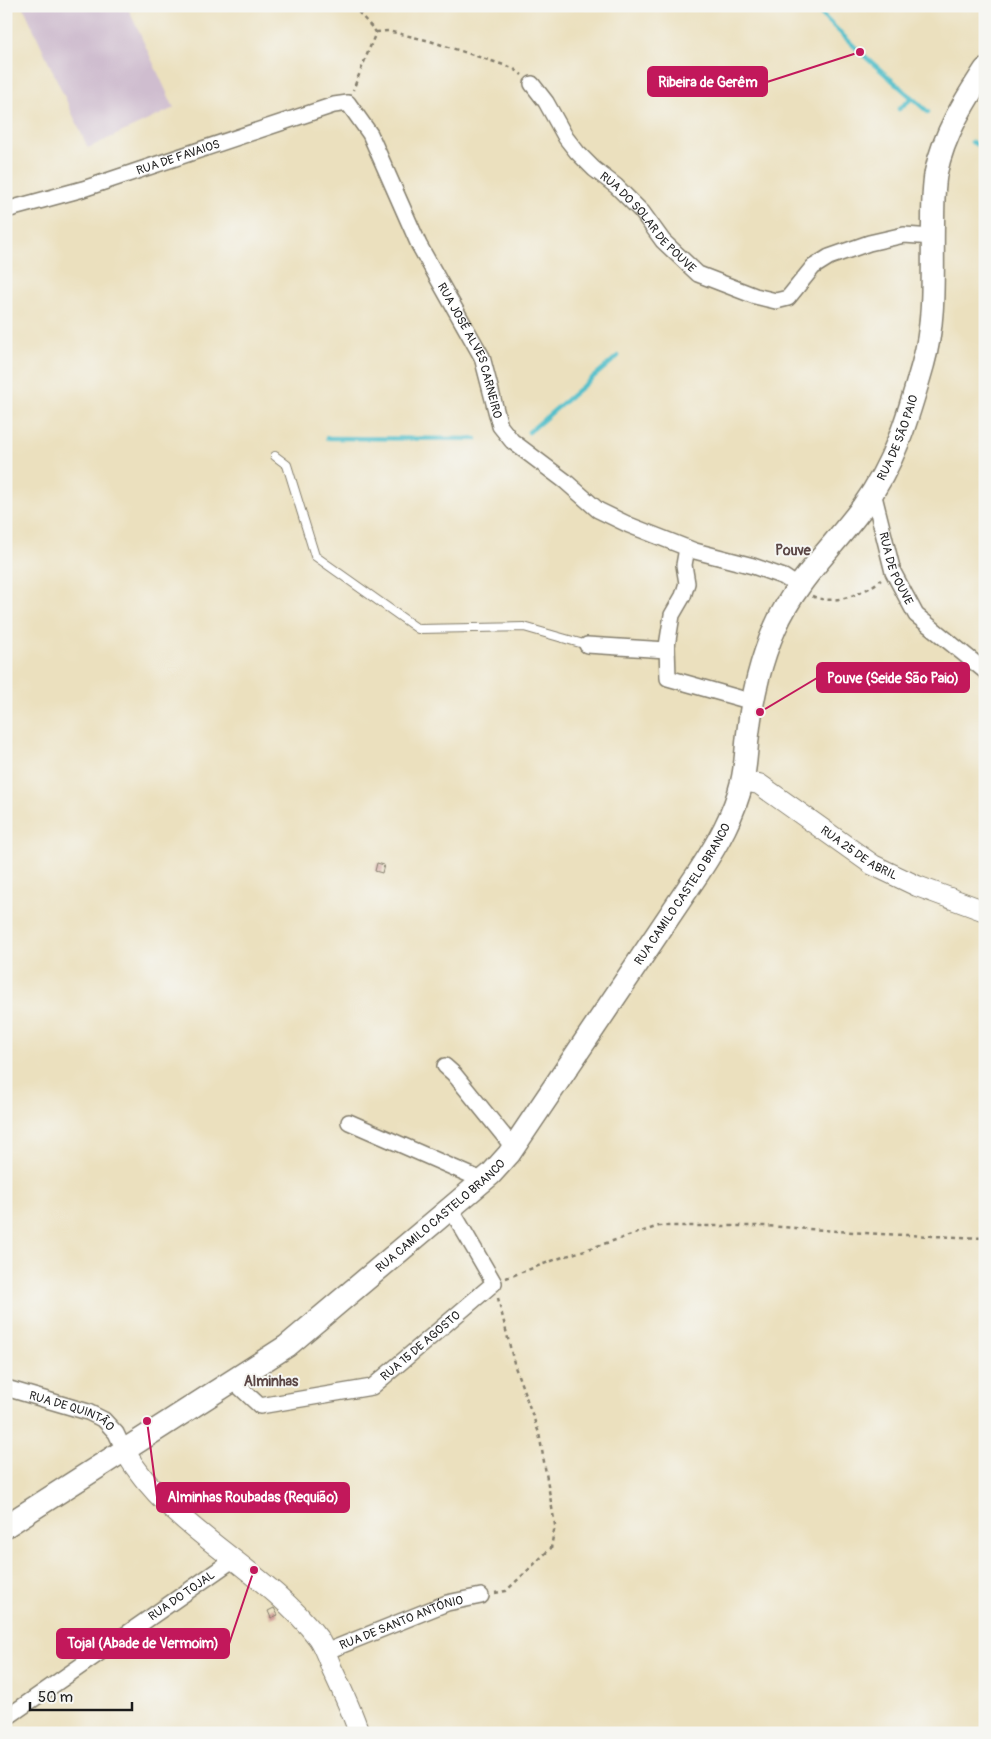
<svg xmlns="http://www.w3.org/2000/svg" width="991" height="1739" viewBox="0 0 991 1739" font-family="Pangolin,sans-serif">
<rect width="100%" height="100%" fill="#f6f6f2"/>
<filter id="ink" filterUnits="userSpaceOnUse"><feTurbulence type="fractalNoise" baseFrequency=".02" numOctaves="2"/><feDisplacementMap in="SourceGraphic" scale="10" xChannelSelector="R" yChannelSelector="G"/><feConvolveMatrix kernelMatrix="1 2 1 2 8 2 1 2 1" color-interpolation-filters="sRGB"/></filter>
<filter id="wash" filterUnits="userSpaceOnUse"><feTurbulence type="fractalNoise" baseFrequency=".0096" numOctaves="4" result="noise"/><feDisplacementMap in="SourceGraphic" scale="20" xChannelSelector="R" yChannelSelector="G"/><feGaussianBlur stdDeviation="1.12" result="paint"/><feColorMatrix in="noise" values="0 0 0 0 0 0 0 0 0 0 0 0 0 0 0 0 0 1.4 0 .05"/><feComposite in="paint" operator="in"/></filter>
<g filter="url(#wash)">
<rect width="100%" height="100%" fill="#ebe0be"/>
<!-- industrial -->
<path fill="#cfbdcf" d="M23,6h104l47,102 -86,40z"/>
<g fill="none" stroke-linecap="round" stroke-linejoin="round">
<!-- stream -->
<path stroke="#52bfca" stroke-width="4.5" d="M813,6l47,46 68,60
M899,109l13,-11
M972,142l13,7
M529,432l89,-76
M327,438l149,1"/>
</g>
<g id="blocks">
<!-- building -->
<path fill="#ce9591" d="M377,863l7,2 -2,8 -7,-2z
M274,1608l4,7 -7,3 -3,-7z"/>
</g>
</g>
<g filter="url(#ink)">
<use href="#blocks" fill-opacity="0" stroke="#847e6d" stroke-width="1"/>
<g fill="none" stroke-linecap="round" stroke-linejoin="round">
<!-- service casing -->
<g stroke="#847e6d" stroke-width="10">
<path id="service" d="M275,456l12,9 28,91 103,73 106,-2 63,18"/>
</g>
<!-- minor casing -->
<g stroke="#847e6d" stroke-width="18">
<g id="minor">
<path id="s1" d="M532,84l14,18 20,36 11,14 17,17 22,17 26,26 21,29 35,33 57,22 21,5 12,-3 25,-31 16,-10 40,-14 35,-8 29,2"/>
<path id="s2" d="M6,210l77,-21 251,-84 14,-2 22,31 49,111 63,112 18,69 12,15 53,40 33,29 31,15 66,26 58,15 31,11 15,10"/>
<path id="s3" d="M873,492l20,80 23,43 69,56"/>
<path d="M687,548l-3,17 3,18 -4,13 -11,19 -5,31 1,32 85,24"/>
<path d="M587,645l80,5"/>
<path d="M445,1066l9,8 59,73"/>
<path d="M349,1122l135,59"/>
<path id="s4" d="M233,1381l27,25 112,-19 122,-104 -43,-74"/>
<path id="s5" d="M6,1388l82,24 16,8 12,13 8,17"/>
<path id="s6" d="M325,1652l122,-49 34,-7"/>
<path id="s7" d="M6,1718l228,-159"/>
</g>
</g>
<!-- tertiary casing -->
<g stroke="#847e6d" stroke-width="22">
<g id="tertiary">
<path id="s8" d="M742,781l17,3 114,81 44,21 68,25"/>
<path d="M124,1450c46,80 139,116 194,188 6,9 10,21 14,31 10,21 20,42 27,64"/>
</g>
</g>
<!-- secondary casing -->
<g stroke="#847e6d" stroke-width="25">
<g id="secondary">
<path id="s9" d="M6,1526l281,-180 204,-172 18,-20 190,-282c19,-29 35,-57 43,-90 4,-16 4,-32 6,-48 4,-36 12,-72 27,-106 19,-45 58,-81 87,-120 33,-45 46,-91 61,-144 13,-46 9,-93 10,-140 0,-17 0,-35 3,-52 8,-38 28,-70 49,-102"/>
</g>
</g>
<!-- path -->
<path stroke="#847e6d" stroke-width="2.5" stroke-dasharray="4 4" stroke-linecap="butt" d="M353,6l23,26 -23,58
M376,32l12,-1 42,10 83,27 9,7
M812,596c22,10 51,-2 69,-16
M506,1278l51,-19 102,-33h108l113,8 105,4
M495,1593l11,-2 45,-43 4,-23 -16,-92 -24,-66 -17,-69"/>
<!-- service -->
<use href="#service" stroke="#fff" stroke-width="8"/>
<!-- minor -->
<use href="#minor" stroke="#fff" stroke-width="15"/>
<!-- tertiary -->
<use href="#tertiary" stroke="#fff" stroke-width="20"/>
<!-- secondary -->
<use href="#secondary" stroke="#fff" stroke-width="22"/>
</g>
</g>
<g text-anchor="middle" stroke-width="4" stroke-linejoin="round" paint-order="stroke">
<!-- street labels -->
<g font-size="12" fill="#1c1c1c" stroke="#f6f6f2">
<text dy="4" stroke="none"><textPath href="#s2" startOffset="180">RUA DE FAVAIOS</textPath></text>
<text dy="4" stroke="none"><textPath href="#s1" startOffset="182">RUA DO SOLAR DE POUVE</textPath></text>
<text dy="4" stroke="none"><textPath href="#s2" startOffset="636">RUA JOSÉ ALVES CARNEIRO</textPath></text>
<text dy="4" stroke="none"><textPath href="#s9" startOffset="1454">RUA DE SÃO PAIO</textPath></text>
<text dy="4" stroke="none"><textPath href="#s3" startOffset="80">RUA DE POUVE</textPath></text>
<text dy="4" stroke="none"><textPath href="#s8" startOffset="139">RUA 25 DE ABRIL</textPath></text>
<text dy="4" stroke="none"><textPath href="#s9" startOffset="940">RUA CAMILO CASTELO BRANCO</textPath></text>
<text dy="4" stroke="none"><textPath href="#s9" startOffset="535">RUA CAMILO CASTELO BRANCO</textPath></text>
<text dy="4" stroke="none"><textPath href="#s4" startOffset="214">RUA 15 DE AGOSTO</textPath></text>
<text dy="4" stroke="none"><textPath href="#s5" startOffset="70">RUA DE QUINTÃO</textPath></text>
<text dy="4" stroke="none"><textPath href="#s7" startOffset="214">RUA DO TOJAL</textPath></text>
<text dy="4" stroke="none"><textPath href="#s6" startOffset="82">RUA DE SANTO ANTÓNIO</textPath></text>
</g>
<!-- neighbourhood labels -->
<g font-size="14" font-weight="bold" fill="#5a4645" stroke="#f6f6f2">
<text x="793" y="555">Pouve</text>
<text x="271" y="1386">Alminhas</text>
</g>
</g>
<!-- callouts -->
<path fill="none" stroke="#c2185b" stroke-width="2" d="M860 52L767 82M760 712L817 678M147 1421L157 1497M254 1570L229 1644"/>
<g fill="#c2185b" stroke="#f6f6f2" stroke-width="2">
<circle cx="860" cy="52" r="5"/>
<circle cx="760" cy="712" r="5"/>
<circle cx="147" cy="1421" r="5"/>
<circle cx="254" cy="1570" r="5"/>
</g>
<g fill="#c2185b" stroke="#c2185b" stroke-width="2">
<rect x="648" y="67" width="119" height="29" rx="5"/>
<rect x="817" y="663" width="152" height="29" rx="5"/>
<rect x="157" y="1483" width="192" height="29" rx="5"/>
<rect x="57" y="1629" width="172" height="29" rx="5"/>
</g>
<g font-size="14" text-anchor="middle" font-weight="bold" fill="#fff">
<text x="708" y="87">Ribeira de Gerêm</text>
<text x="893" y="683">Pouve (Seide São Paio)</text>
<text x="253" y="1502">Alminhas Roubadas (Requião)</text>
<text x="143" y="1648">Tojal (Abade de Vermoim)</text>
</g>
<!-- margin -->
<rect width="991" height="1739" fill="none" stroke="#f6f6f2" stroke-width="25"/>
<!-- scale -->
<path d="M30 1702v8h102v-8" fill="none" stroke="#1c1c1c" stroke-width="2.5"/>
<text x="38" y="1702" font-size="15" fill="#1c1c1c" stroke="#f6f6f2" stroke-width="4" paint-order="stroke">50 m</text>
</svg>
